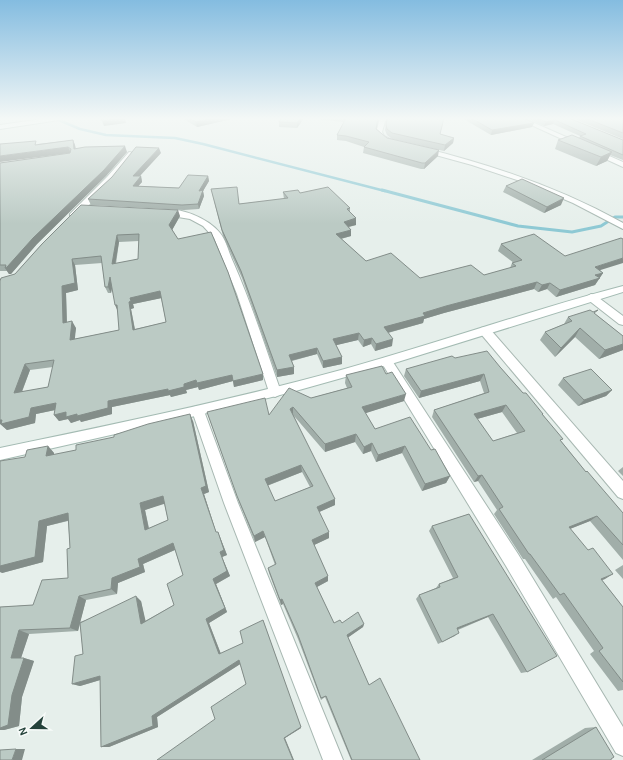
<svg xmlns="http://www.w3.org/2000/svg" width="623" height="760" viewBox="0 0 623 760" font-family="Karla,sans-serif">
<rect width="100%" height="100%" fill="#e6efeb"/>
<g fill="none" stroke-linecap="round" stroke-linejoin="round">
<!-- stream-far1 -->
<path stroke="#8ec9d4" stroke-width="2.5" d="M54,118l26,11 26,6 69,3 28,6 182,47"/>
<!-- stream -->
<path stroke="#8ec9d4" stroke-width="3" d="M382,190l136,36 54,6 29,-6 14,-9h8"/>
<!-- minor casing -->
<g stroke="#a8b8b2" stroke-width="2">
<path id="minor" d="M49,118h13l-3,2 -59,9v-4z
M380,118h6l-4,14 2,4 8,4v2c-7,1 -13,-4 -16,-10z
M516,118h7l100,44v5z
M423,148c70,17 137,40 200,75v6l-50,-26 -50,-21 -51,-17 -51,-14v-2z
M129,152l5,1 -21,28 -37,37h-6v-4l37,-37z
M160,210c19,-4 48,8 60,23 7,9 9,21 14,31 18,41 32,85 47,128l-2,3 -4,2 -4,-2 -2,-3 -32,-98 -23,-56 -11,-12 -13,-7 -30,-5z
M591,294l4,1 28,21v9l-4,-1 -32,-25 -1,-2z
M387,358l4,1 127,195 105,173v29l-7,-3 -110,-187 -123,-201 -2,-3 2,-3z
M198,406l4,1 2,4 34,92 105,257h-20l-99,-257 -32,-92 2,-4z"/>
</g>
<!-- tertiary casing -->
<g stroke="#a8b8b2" stroke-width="2">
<path id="tertiary" d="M485,327l4,1 134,153v18l-5,-2 -137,-163 -1,-3 1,-3z"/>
</g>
<!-- secondary casing -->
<g stroke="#a4bbb3" stroke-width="2">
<path id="secondary" d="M623,286v6l-235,73 -96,27 -97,24 -195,44v-12c114,-24 228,-47 341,-78 94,-26 187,-59 282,-84z"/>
</g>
<!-- minor -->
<use href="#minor" fill="#fff" fill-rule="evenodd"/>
<!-- tertiary -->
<use href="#tertiary" fill="#fff" fill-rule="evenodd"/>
<!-- secondary -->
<use href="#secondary" fill="#fff" fill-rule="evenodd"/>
</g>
<!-- wall -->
<path fill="#a1aea9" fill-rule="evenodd" d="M182,118h54l-39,9z
M281,118h98l-2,11 10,9 51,18 -14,13h-3l-58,-16 1,-6 -18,-6 -9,-1v-5l7,-13 -40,-4 -7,10 -18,-1v-5z
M387,118l67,20 -1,5 -9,8 -52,-12 -5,-4 -2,-5z
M462,118h62l8,9 -41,8z
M526,118h43l54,22v20l-13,-5 -3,6 -11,5 -41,-17 3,-9 21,-2 1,-2 -27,-12 -9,2z
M572,118h51v21z
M73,140l2,5 1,4 51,3 -21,24 -69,68 -26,30h-2l-2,-3h-7v-108l70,-10 -32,-9z
M161,153l-21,23h1l1,6 -4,4 41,2 29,-12 1,5 -6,10 1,5 -5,13 -15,1 -93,-5 -3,-6z
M506,186l55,19 -17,8 -41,-21z
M211,189l28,15 45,-5 -1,-7 17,1 50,15v4l6,6v7l-7,2 2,9 -10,3 25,22 54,17 64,-3 26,-7 2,-5h2l-16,-12 3,-7 64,12 35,14 3,3 -8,12 -39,12 -9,-8 -9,3 -4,-3 -90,24 -20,6 -1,4 -35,10 4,13 -17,5 -4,-7 -8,3 -5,-7 -22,5 6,12v7l-19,4 -6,-14 -25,7 2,6v7l-17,3 -35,-99 -19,-42z
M180,216l-8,14 91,150 -29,7 -1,-6 -34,9 -1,-3 -12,3 1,3 -16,4 -1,-2 -58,12v7l-31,8 -1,-2 -9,3 -3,-4 -9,2 -5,-6 1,-5 -19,4 -1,9 -28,7 -3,-3h-1l12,-153 27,-30zM139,241l-1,18 -22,5 3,-22zM102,263l3,24 3,6h3l1,-5 6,24 1,18 -45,9 2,-11 -9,-6 -1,-29 12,-3 -3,-25zM161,298l5,24 -31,7 -4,-20 3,-1 -1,-4zM53,367l-5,20 -26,5 8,-22z
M595,314l28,22v14l-24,9 -24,-22 -20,20 -15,-17 5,-8 19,-8 4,-7z
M455,358l45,9 43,48 18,26 25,31 37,41v47l-33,-39 -20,8 35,50 -3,1 21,27v83l-5,1 -28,-37 4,-3 -38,-54 -3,2 -28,-40h-2l-29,-45 3,-4 -19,-29 -4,1 -42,-65 2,-7 50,-17 -4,-12 -61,17 -15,-22 2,-7zM502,412l15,21 -24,8 -16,-22z
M346,375l58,26 -39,12 10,16 56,21 19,26 -4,7 -24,8 -20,-38 -26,9 -5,-11 -8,3 -8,-12 -30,10 -31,-36 41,89 -16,7 10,26 -15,7 14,31v5l-11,6 17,36 30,1 -1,3 -15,10 21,48 51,75h-69l-26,-63 -4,3 -23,-61 -15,-35 -2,1 -12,-32 -1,-5 7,-3 -10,-28 -10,5 -16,-40 -32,-90 62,3 42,-17 36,-10 -2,-5zM302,472l8,15 -35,14 -8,-15z
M563,378l49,12 -6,6 -28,10 -20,-21z
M193,421l16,71 -5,2 12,38 4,5 7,18 -5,2 8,19 -14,8 11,28 -18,11 12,31 22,-11 58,85 -16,10 -70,-19 31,-35 -6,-20 -83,53 1,10 -49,20h-8l-1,-67 -20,6 -8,-2 11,-30 -3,-31 -2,8 -49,3 -8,24h3l10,3 -12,36 -3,29 -15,4h-4v-123l33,-2 35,-27 2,-30 -2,-27 -21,5 -4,36 -41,11 23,-116 23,-11 6,7v2l22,-5zM164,503l4,17 -19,8 -4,-18zM175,550l8,25 -9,30 -29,16 -4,-20 -61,21 6,-22 31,-6 1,-11 27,-11 -2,-8z
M623,467v9l-5,-5z
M469,514l58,158 -6,1 -33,-56 -30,13 -3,6 -17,8 -22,-45 3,-4 17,-7 3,-4 14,-6 -24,-47 3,-5z
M623,565v14l-8,-9z
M596,727l15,33h-79l53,-32z"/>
<!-- shaded-wall -->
<path fill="#838d89" d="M125,118l1,5 -22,3 -2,-5z
M214,118h22l-39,9 -1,-5z
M300,118h4l-7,10v-5z
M555,120l-2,4 -9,2 2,-4z
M534,123l-2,4 -41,8 1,-5z
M454,138l-1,5 -9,8 1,-6z
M73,140l2,5 1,10 -2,-6z
M125,146l2,6 -21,24 -69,68 -26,30h-2l-4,-6 28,-30z
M68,147l3,6 -71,9v-6z
M159,148l2,5 -26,28 -2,-5z
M439,150l-1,6 -14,13 1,-6z
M612,152l-5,9 -11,5 5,-9z
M141,176l1,6 -8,9 -1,-5z
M208,176l1,5 -6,10 1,5 -5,13 -1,-5 1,-13z
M564,198l-3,7 -17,8 3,-6z
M178,210l2,6 -9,16 -2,-7z
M356,218v7l-13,3 1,-6z
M351,230v6l-15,4v-6z
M117,235l2,7 -5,29 -2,-7z
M623,258v5l-32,10 4,-6z
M72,259l3,6 3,25 -12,3 1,36 -4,-6 -1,-37z
M603,273l-8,12 -39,12 4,-7 35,-15z
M110,277l3,6 -2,10 -3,-6z
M537,282l-3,7 -90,24 -20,6 -1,4 -40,11 1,-7 39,-14 23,-7z
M550,283l-3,6 -9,3 4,-7z
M160,291l2,7 -29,6 1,4 -3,1 5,27 -3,-6 -4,-28 1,-4z
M115,305h2l1,7z
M72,321l4,7 -2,19 -4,-7z
M580,328l-5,9 -20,20 6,-9z
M359,333l-1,7 -25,6v-7z
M372,338l-1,6 -8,3 1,-7z
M393,339l-1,7 -17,5 1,-7z
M623,344v6l-24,9 6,-9z
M317,348v6l-27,7 -1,-6z
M342,357v7l-19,4v-7z
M25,364l5,6 -11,29 -5,-6z
M294,367v7l-17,3v-7z
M263,374v6l-29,7 -1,-6z
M484,374l-4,7 -61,17 2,-7z
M232,375l1,6 -34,9 -2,-7z
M196,380l2,7 -12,3 1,3 -16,4 -1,-2 -58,12v7l-31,8 -1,-2 -9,3 -3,-4 -9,2 -5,-6 54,-14 76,-17z
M612,390l-6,6 -28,10 6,-6z
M406,394l-2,7 -44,14 2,-8z
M56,403l4,6 -24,5 -1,9 -28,7 -7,-6v-4l31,-12z
M506,405l-4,7 -32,9 4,-7z
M293,407v8l-3,-6z
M190,414l3,7 16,71 -5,2 14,44 -2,-6 -15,-44z
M356,434l-1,8 -30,10v-8z
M372,443l-1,8 -8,3 1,-7z
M48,446l6,7 -1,10 -7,-7z
M405,446l-3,7 -26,9 2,-7z
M301,465l1,7 -36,14 -1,-7z
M482,475l-4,6 -4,1 4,-6z
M450,476l-4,7 -24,8 3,-7z
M163,496l4,7 -22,7 5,25 -5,-5 -5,-27z
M335,499v6l-18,8v-6z
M68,513l6,6 -27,7 -4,36 -41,11 -2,-1v-6l39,-45z
M597,516l-7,5 -28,11 7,-5z
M263,531l2,6 -10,5 -1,-6z
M218,532l9,23 -5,2 8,19 -14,8 11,28 -18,11 13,34 -3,-3 -13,-35 7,-40z
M329,532v6l-17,8v-6z
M173,543l4,6 -34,15 2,8 -27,11 -1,11 -6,-5 1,-11 26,-19z
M613,574l-8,5 -12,4 8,-4z
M328,576v5l-13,7v-5z
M79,596l7,4 -8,31 -8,-3z
M136,596l5,5 6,26 -6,-3z
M282,599l1,5 -2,1 -1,-5z
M493,614l-5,3 -35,14 4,-3z
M263,620l38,108 -16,10 9,22h-1l-9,-22z
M364,624l-1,3 -17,12 1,-4z
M19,630l10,4 -9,27 -9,-3z
M24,658l10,3 -12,36 -3,29 -15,4h-4v-2z
M239,660l3,3 -85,54 1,10 -49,20h-8l51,-31z
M100,676l7,2 -27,8 -8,-2z
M16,749h9l-3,11h-10z"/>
<!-- building -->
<path fill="#bbcac4" stroke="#838d89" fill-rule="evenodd" d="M101,118h22l-21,3z
M189,118h25l-18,4z
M281,118h19l-3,5 -18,-1z
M346,118h32l-2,11 11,9 52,12 -14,13h-3l-58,-16 5,-5 -23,-6 -9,-1z
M387,118h57l-4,16 14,4 -9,7 -53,-12 -5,-4 -1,-4z
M471,118h53l10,5 -42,7z
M537,118h32l54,22v15l-43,-19 6,-2 -31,-14 -9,2z
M585,118h38v15z
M572,135l40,17 -11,5 -43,-17z
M73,140l1,9 11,-2 40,-1 -21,24 -71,68 -26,29 -2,1 1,-3h-6v-102l70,-10 1,-4 -3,-2 -68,9v-12l36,-3 -1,4z
M136,147l23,1 -26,28h8l-8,10 46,2 9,-13 20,1 -9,15 4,-1 -5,14 -16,1 -94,-6 24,-22z
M522,179l42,19 -17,9 -41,-21z
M237,187l2,17 49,-6 -5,-6 15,-2 2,3 28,-6 22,21 -3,1 9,9 -12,4 7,8 -15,4 30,27 25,-8 29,25 51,-13 13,10 32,-9 -4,-3 10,-3 -21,-16 33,-10 31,22 56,-18 2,1v19l-28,9 8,6 -8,2 5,3 -40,12 -10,-7 -8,2 -5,-3 -91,24 -23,7 2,3 -41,11 9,12 -17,5 -4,-6 -8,2 -5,-7 -26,6 9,18 -19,4 -6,-13 -28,7 5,12 -17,3 -36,-99 -19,-41 -11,-41z
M81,205l97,5 -9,15 9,14 33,-7 17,40 35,102 -30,7 -1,-6 -35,8 -1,-3 -12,4v3l-16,4v-2l-60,12v7l-31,8v-2l-11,3v-5l-12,3 2,-12 -25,5 -2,9 -28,7 1,-4h-2v-139l1,-3 14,-4 27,-30zM139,234l-1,25 -26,5 5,-29zM101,256l4,31h3l2,-10 5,28h2l2,25 -49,10 2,-19 -9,2 -1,-37 13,-3 -3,-24zM160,291l6,31 -33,8 -4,-28 2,-1 -1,-3zM54,360l-6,27 -34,6 11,-29z
M590,310l3,2 5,-2 -4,3 29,23v8l-18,6 -25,-22 -19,20 -16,-16 27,-11 -4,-4z
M487,351l13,16 23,26h3l17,21h-1l21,25 -3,1 26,32 1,-1 36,42v32l-26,-29 -28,11 19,23 5,-2 20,26 -12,5 22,28v75l-24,-31 4,-3 -39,-55 -4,2 -30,-41h-1l-30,-45 4,-2 -21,-32 -4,1 -44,-66 55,-18 -5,-18 -63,17 -15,-22 46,-13 3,2zM506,405l19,26 -32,10 -19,-27z
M382,366l4,8 6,-2 14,22 -44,13 13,22 35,-12 21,33 4,-1 15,27 -25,8 -20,-38 -27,9 -6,-12 -8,4 -8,-13 -31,10 -32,-37 -3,2 45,90 -18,8 12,25 -17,8 16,36 -13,7 19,40 6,-3 2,3 16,-11 6,12 -17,11 22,50 11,-7 40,82h-68l-26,-64 -5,2 -23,-63 -16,-36 -2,1 -12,-32 8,-4 -13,-33 -9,5 -17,-40 -30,-84 58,-14 4,17 20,-27 22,10 41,-11 -6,-12zM301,465l12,21 -38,15 -10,-22z
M591,369l21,21 -28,10 -21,-22z
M190,414l16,72 -5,2 15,44h2l6,18 -4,2 7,19 -14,8 12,29 -19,11 13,35 24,-11 -3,-12 23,-11 38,107 -17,11 9,22h-136l58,-41 -4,-12 35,-23 -7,-24 -87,56 1,10 -52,21 -1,-71 -28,8 3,-28 8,-2 -3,-31 56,-27 5,28 33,-19 -7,-21 16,-9 -10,-32 -35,16 2,8 -28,11 -1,11 -32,7 -9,32 -51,2 -8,28h13l-12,37 -4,30 -8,3v-121l33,-2 9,-25 26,-2 -1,-29 3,-1 -2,-35 -29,8 -4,36 -35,9v-105l25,-4 2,-7 21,-4 -2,10 30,-6v-5l38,-8v-2l34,-11zM163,496l5,24 -23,10 -5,-27z
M469,514l88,142 -30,16 -34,-58 -36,14 2,5 -17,9 -23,-47 21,-8 -1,-3 19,-7 -26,-51z
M596,727l18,30 -3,2v1h-69z
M16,749l-4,11h-12v-10z"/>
<!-- sky -->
<linearGradient id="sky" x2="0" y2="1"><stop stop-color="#84bce0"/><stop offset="0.53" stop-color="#f4f8f6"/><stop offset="1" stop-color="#f4f8f6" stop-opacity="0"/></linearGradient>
<rect width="623" height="224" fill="url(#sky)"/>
<!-- north arrow -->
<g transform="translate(32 728) rotate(249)" stroke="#f7fbf9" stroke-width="3" paint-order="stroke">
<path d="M0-3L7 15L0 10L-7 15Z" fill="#24423a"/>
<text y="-6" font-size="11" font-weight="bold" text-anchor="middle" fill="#24423a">N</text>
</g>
</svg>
